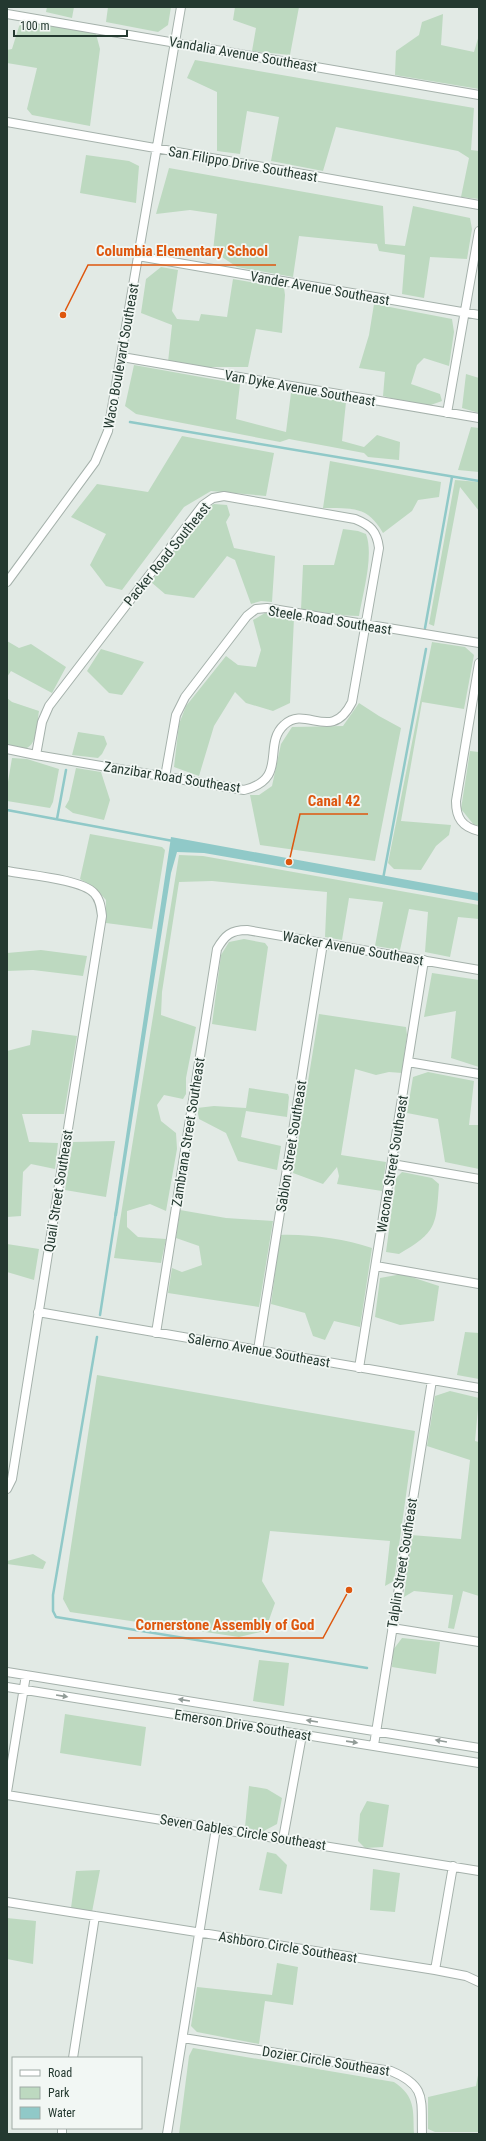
<svg xmlns="http://www.w3.org/2000/svg" width="486" height="2141" viewBox="0 0 486 2141" font-family="'Roboto Condensed',sans-serif">
<rect width="100%" height="100%" fill="#e2eae5"/>
<!-- green -->
<path fill="#bdd9c0" d="M47,7h27l-2,11 -26,-6z
M108,7h63l-3,18 -10,7 -52,-10z
M235,7h64l-9,48 -38,-4 4,-23 -23,-8z
M443,14l-2,31 33,7 5,-17v54l-84,-14 1,-24 23,-16 3,-13z
M21,20l57,9 18,5 4,15 -10,77 -58,-11 -5,-6 10,-41 -30,-5v-13l5,-1z
M195,60l279,48 -3,42 8,1v48l-18,-2 8,-39 -11,-7 -122,-24 -13,44 -52,-10 8,-44 -32,-6 -7,43 -23,-3v-59l-30,-14z
M86,155l43,6 10,5 -3,37 -56,-10z
M169,168l214,38 2,38 20,2 8,-40 57,12 2,11 -5,30 -37,-2 -6,41 -22,-4 3,-39 -26,-4 -2,-7 -78,-8 -6,41 -56,-10 -24,-16 4,-37 -27,-4 -34,4z
M161,267l17,3 -6,41 5,8 22,2 2,-7 26,3 6,-38 51,9 1,7 -3,38 -26,-4 -8,38h-36l-1,3 -43,-8 4,-37 -31,-12 5,-34z
M374,304l78,15 2,13 -5,34 -25,-8 -7,7 -6,19 29,10 2,7 -17,6 -42,-11 2,-24 -26,-4 10,-33z
M134,365l106,19 -4,35 50,13 5,-39 55,9 -4,39 22,6 13,-12 23,7 -1,18 -31,-3 -4,-4 -75,-14 -9,3 -144,-28 -11,-8z
M466,374l13,4v35l-17,-5z
M471,427l8,1v44l-21,-2z
M182,436l92,17 -8,43 -55,-5 -27,16 -62,83 -16,-4 -16,-21 16,-31 -35,-17 26,-33 51,8z
M330,461l111,21 -2,15 -21,3 -6,11 -29,22c-16,-28 -30,-24 -60,-25z
M455,480l24,2v29l-19,-24 -26,139 -5,-2z
M214,504l13,1 3,10 -4,7 8,26 41,8 -3,46 -11,-1 -10,3 -16,-44 -8,-4 -33,42 -29,-4 -14,-12 51,-70z
M343,529l15,2 8,3c8,21 -3,59 -7,82 -20,0 -38,-5 -58,-6l2,-45h31z
M265,613l29,5 -4,85 -17,8 -27,-8 -11,-11 -21,34 -15,50 -25,-9 5,-43 7,-18 40,-50 12,9 18,2 5,-17 -8,-30z
M7,641l12,7 12,-4 35,23 -14,26 -41,-22 -4,6z
M432,642l33,5 9,8 -10,54 -42,-7 -21,119 50,4 -2,10 -13,11 -15,24 -27,-1 -6,-6z
M101,649l43,13 -22,33 -13,-2 -22,-22z
M7,698l5,4 27,9c-2,11 -1,37 -16,38 -5,0 -11,-2 -16,-3z
M359,703l20,13 22,12 -26,133 -115,-16 -10,-50h9l13,-9 9,-42 11,-17 51,-1z
M78,732l26,4 3,8 -5,10 -4,4 -26,-3z
M470,751l9,1v73h-5l-13,-16z
M12,758l15,1 32,10 -6,33 -3,6 -43,-7v-13z
M76,768l25,4 9,28 -6,20 -31,-7 -8,-6 4,-7z
M90,834l72,13 3,3 -13,79 -46,-6v-23l-11,-12 -15,-9z
M179,855l24,1 276,49v14l-21,-2 -8,40 -25,-5 3,-40 -19,-3 -9,41 -25,-4 8,-44 -34,-4 -7,42 -17,-3 2,-45 -115,-11 -33,1 -17,110 -1,23 35,12 -10,51v16l-3,5 -19,-4 -7,10 4,16 15,12 1,16 -11,62 -16,-7 -23,7v16l11,10 28,2 -5,24 -47,-5z
M244,939l21,4 3,4 -12,84 -44,-7 9,-69 8,-13z
M41,950l46,6 -4,20 -50,-6 -26,1v-18z
M432,973l47,7v87l-28,-9 5,-47 -32,6z
M319,1014l87,13 1,8 -5,38 -13,-1 -13,3 -21,-6 -14,86 45,7 -4,29 -45,-7 2,-8 -2,-9 -14,17 -30,-11z
M32,1030l45,6 -13,78h-42l7,28 29,1 -3,26 -24,-5 -8,8 -2,44 -14,1v-166l23,-6z
M428,1072l46,9 -5,44h10v44l-34,-7 -7,-43 -31,-6 6,-36z
M249,1088l39,6 1,3 -2,20 -41,-6 -5,26 40,9 -4,24 -39,-9 -12,-28 -27,-14 -2,-11 17,-2 32,2z
M115,1141l-9,56 -41,-7 8,-48z
M402,1172l30,6 7,6c-3,42 -2,48 -40,70l-13,-2 10,-74z
M180,1210l46,8 47,3 -14,86 -91,-14 4,-25 10,4 20,-7 -3,-19 -23,-8z
M280,1235c30,-1 64,4 92,13l-12,79 -26,-6 -9,19 -12,-4 -8,-23 -34,-9z
M7,1244l32,5 -5,31 -27,-8z
M402,1274l37,12 -5,35 -34,4 -25,-8 5,-39z
M465,1332l14,1v46l-22,-4z
M97,1375l318,56 -21,150 -9,5 5,-45 -120,-10 -8,50 13,22 -10,28 -26,6 -169,-25 -7,-13z
M450,1391l29,7 -4,43 4,1v154l-16,-5 -9,38 -6,-1 5,-33 -39,-4 -10,6 7,-62 50,4 9,-79 -43,-14 8,-50z
M33,1554l13,8 -3,7 -36,-5v-3z
M402,1638l38,4 -4,32 -44,-7 1,-17z
M259,1660l30,3 -5,43 -31,-5z
M65,1714l81,13 -5,39 -81,-13z
M249,1786l18,3 15,9 -5,26 -15,8 -17,-5z
M367,1801l22,4 -6,42 -18,1 -7,-7 2,-27z
M267,1852l9,2 11,11 -5,29 -23,-4z
M373,1869l27,4 -5,39 -25,-2z
M100,1870l-8,42 -21,-4 5,-37z
M7,1918l29,3 -3,43 -26,-5z
M277,1963l21,4 -5,38 -28,-4 -6,43 -62,-12 -6,-6 6,-39 75,8z
M193,2048l201,34c22,15 19,28 20,52h-235l10,-78z
M479,2070v62h-44l-7,-3v-32l48,-11z"/>
<!-- water -->
<path fill="#90c9c8" d="M171,837l308,56v8l-275,-48 -27,-1 -6,21 -54,343h-3z"/>
<g fill="none" stroke-linecap="round" stroke-linejoin="round">
<!-- stream -->
<path stroke="#90c9c8" stroke-width="2.5" d="M130,422l349,59
M425,628l27,-151
M7,810l166,31
M57,819l9,-49
M383,879l43,-230
M100,1315l16,-103
M97,1337l-44,258v16l3,6 311,51"/>
<!-- minor casing -->
<g stroke="#a5b1ab" stroke-width="10">
<path id="minor" d="M7,14l472,81
M7,122l472,83
M138,256l341,59
M122,357l357,61
M447,413l32,-182
M7,582l88,-120 13,-31 73,-424
M479,663l-23,138c0,17 6,26 23,30
M7,749l29,6 208,35c45,-11 18,-45 40,-65 22,-21 47,19 68,-23l27,-154c-2,-17 -9,-23 -24,-29l-131,-23 -11,2 -10,7 -154,201 -7,16 -6,33
M165,777l11,-62 9,-18 62,-81 9,-7 11,-1 212,35
M7,871c20,4 74,8 87,22 6,6 7,15 8,23l-90,563 -5,10
M408,1062l71,12
M392,1164l87,15
M376,1266l103,18
M38,1312l441,76
M156,1333l61,-384c8,-14 14,-19 30,-19l232,40
M258,1350l65,-407
M359,1368l65,-408
M392,1628l87,14
M7,1672l472,76
M7,1687l472,76
M374,1745l58,-365
M7,1792l19,-117
M7,1795l472,76
M283,1839l19,-104
M7,1902l428,68 31,6 13,6
M435,1970l18,-104
M183,2038l208,33c36,15 30,28 31,63
M73,2058l22,-142
M62,2134v-6
M167,2134l49,-306"/>
</g>
<!-- minor -->
<use href="#minor" stroke="#fff" stroke-width="8"/>
</g>
<!-- one-way arrows -->
<defs><path id="oneway-solid" d="M-6-.8H1V-3.2L6.5 0L1 3.2V.8H-6Z"/></defs>
<g fill="#929c98">
<use href="#oneway-solid" transform="translate(62 1696) rotate(9)"/>
<use href="#oneway-solid" transform="translate(184 1700) rotate(-171)"/>
<use href="#oneway-solid" transform="translate(312 1721) rotate(-171)"/>
<use href="#oneway-solid" transform="translate(441 1741) rotate(-170)"/>
<use href="#oneway-solid" transform="translate(352 1742) rotate(8)"/>
</g>
<g text-anchor="middle" stroke-width="3.5" stroke-linejoin="round" paint-order="stroke">
<!-- street labels -->
<g font-size="14" fill="#243930" stroke="#f2f7f4">
<text transform="translate(243 54) rotate(10)" y="5">Vandalia Avenue Southeast</text>
<text transform="translate(243 164) rotate(10)" y="5">San Filippo Drive Southeast</text>
<text transform="translate(320 288) rotate(10)" y="5">Vander Avenue Southeast</text>
<text transform="translate(121 356) rotate(-80)" y="5">Waco Boulevard Southeast</text>
<text transform="translate(300 388) rotate(10)" y="5">Van Dyke Avenue Southeast</text>
<text transform="translate(167 554) rotate(-51)" y="5">Packer Road Southeast</text>
<text transform="translate(330 620) rotate(9)" y="5">Steele Road Southeast</text>
<text transform="translate(172 777) rotate(9)" y="5">Zanzibar Road Southeast</text>
<text transform="translate(353 948) rotate(10)" y="5">Wacker Avenue Southeast</text>
<text transform="translate(188 1132) rotate(-81)" y="5">Zambrana Street Southeast</text>
<text transform="translate(291 1146) rotate(-81)" y="5">Sablon Street Southeast</text>
<text transform="translate(392 1164) rotate(-81)" y="5">Wacona Street Southeast</text>
<text transform="translate(58 1191) rotate(-81)" y="5">Quail Street Southeast</text>
<text transform="translate(259 1350) rotate(10)" y="5">Salerno Avenue Southeast</text>
<text transform="translate(402 1563) rotate(-81)" y="5">Talplin Street Southeast</text>
<text transform="translate(243 1725) rotate(9)" y="5">Emerson Drive Southeast</text>
<text transform="translate(243 1832) rotate(9)" y="5">Seven Gables Circle Southeast</text>
<text transform="translate(288 1947) rotate(9)" y="5">Ashboro Circle Southeast</text>
<text transform="translate(326 2061) rotate(9)" y="5">Dozier Circle Southeast</text>
</g>
</g>
<!-- callouts -->
<path fill="none" stroke="#de570e" stroke-width="1.5" d="M63 315L88 265H276M289 862L300 814H368M349 1590L323 1638H128"/>
<g fill="#de570e" stroke="#f2f7f4" stroke-width="1.5">
<circle cx="63" cy="315" r="4"/>
<circle cx="289" cy="862" r="4"/>
<circle cx="349" cy="1590" r="4"/>
</g>
<g font-size="15" text-anchor="middle" font-weight="bold" fill="#de570e" stroke="#f2f7f4" stroke-width="3.5" stroke-linejoin="round" paint-order="stroke">
<text x="182" y="256">Columbia Elementary School</text>
<text x="334" y="806">Canal 42</text>
<text x="225" y="1630">Cornerstone Assembly of God</text>
</g>
<!-- border -->
<rect width="486" height="2141" fill="none" stroke="#243930" stroke-width="16"/>
<!-- legend -->
<rect x="12" y="2057" width="130" height="72" fill="#f2f7f4" stroke="#a0aba6"/>
<rect x="20" y="2070" width="20" height="6" fill="#ffffff" stroke="#a0aba6"/>
<text x="48" y="2077" font-size="12" fill="#243930">Road</text>
<rect x="20" y="2087" width="20" height="12" fill="#bdd9c0" stroke="#a0aba6"/>
<text x="48" y="2097" font-size="12" fill="#243930">Park</text>
<rect x="20" y="2107" width="20" height="12" fill="#90c9c8" stroke="#a0aba6"/>
<text x="48" y="2117" font-size="12" fill="#243930">Water</text>
<!-- scale -->
<path d="M14 30v6h113v-6" fill="none" stroke="#243930" stroke-width="2"/>
<text x="20" y="30" font-size="12" fill="#243930" stroke="#f2f7f4" stroke-width="3" paint-order="stroke">100 m</text>
</svg>
